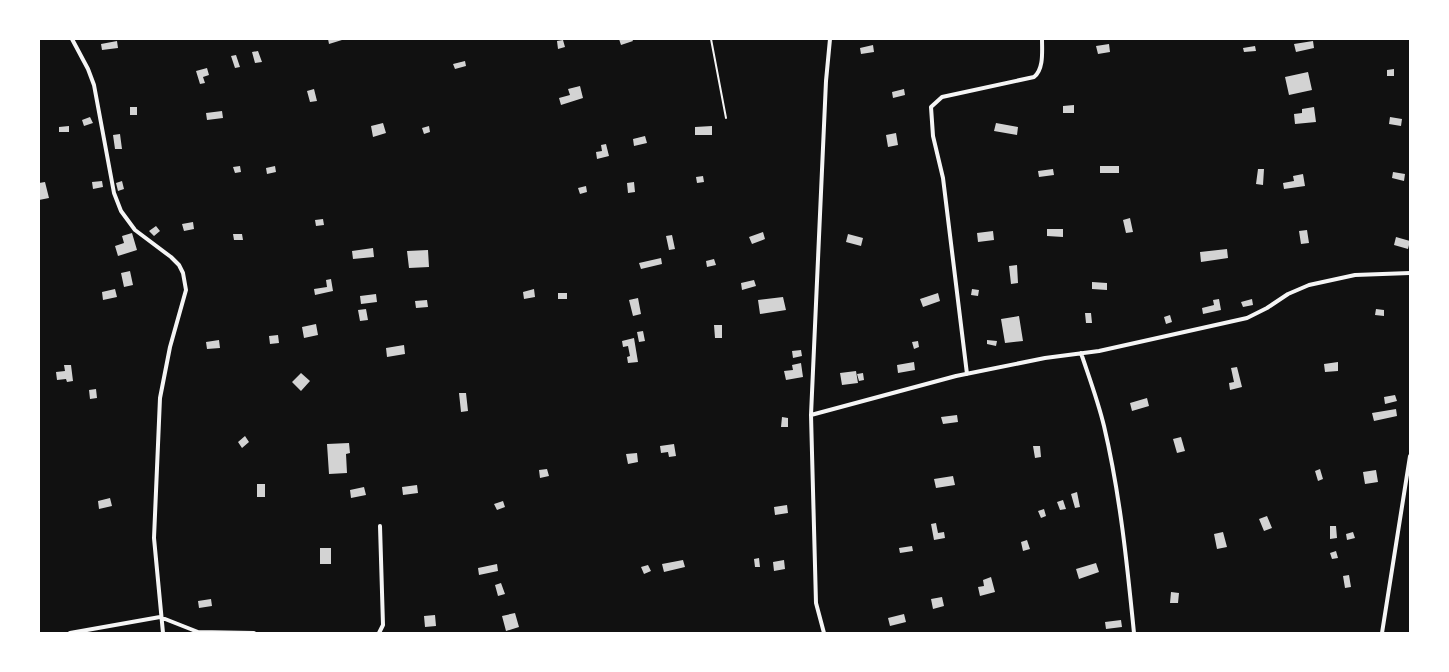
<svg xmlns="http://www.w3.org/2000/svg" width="1449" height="672" viewBox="0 0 1449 672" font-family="'Nunito Sans',sans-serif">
<rect width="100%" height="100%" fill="#111"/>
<!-- building -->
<path fill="#d3d3d3" d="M328,39h14v1l-13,4z
M619,39h13l1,2 -12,4z
M563,40l2,7 -7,2 -1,-8z
M117,41l1,7 -16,2 -1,-6z
M1313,41l1,7 -18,4 -2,-8z
M1109,44l1,8 -12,2 -2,-8z
M873,45l1,7 -13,2 -1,-6z
M1255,46l1,5 -12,1 -1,-4z
M258,51l4,11 -7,1 -3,-11z
M236,55l4,12 -5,1 -4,-12z
M465,61l1,5 -11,3 -2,-5z
M207,68l2,7 -6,2 2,6 -5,1 -4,-13z
M1394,69v7h-7v-6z
M1308,72l4,18 -23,5 -4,-18z
M580,86l3,12 -22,7 -2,-7 11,-3 -2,-6z
M314,89l3,12 -7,1 -3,-11z
M904,89l1,6 -12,3 -1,-6z
M1074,105v8h-11v-7z
M130,107h7v8h-7z
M1314,107l2,15 -21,2 -1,-10 8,-1v-4z
M222,111l1,7 -16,2 -1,-7z
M90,117l3,6 -9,3 -2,-6z
M1390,117l12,2 -1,7 -12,-2z
M383,123l3,10 -13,4 -2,-11z
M996,123l22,4 -1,8 -23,-4z
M69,126v6h-10v-5z
M429,126l1,6 -6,2 -2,-6z
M712,126v9h-17v-8z
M896,133l2,12 -10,2 -2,-12z
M120,134l2,15h-7l-2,-14z
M645,136l2,7 -13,3 -1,-7z
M606,144l3,12 -12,3 -1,-7 6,-1 -1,-6z
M240,166l1,6 -6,1 -2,-6z
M275,166l1,6 -9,2 -1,-6z
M1100,166h19v7h-19z
M1053,169l1,6 -15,2 -1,-6z
M1258,169h6l-1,16 -7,-1z
M1393,172l12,2 -1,7 -12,-3z
M1303,174l2,12 -21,3 -1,-6 11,-2 -1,-5z
M703,176l1,6 -7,1 -1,-6z
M102,181l1,6 -10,2 -1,-7z
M122,181l2,8 -6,2 -2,-8z
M45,182l4,16 -10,2v-17z
M634,182l1,10 -7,1 -1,-10z
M586,186l1,6 -7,2 -2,-6z
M1130,218l3,14 -7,1 -3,-13z
M323,219l1,6 -8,1 -1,-6z
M193,222l1,7 -10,2 -2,-7z
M156,226l4,5 -6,5 -5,-5z
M1047,229h16v8l-16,-1z
M1307,230l2,13 -8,1 -2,-13z
M993,231l1,9 -16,2 -1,-9z
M763,232l2,7 -13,5 -3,-7z
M132,233l5,17 -19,6 -3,-10 9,-3 -2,-7z
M233,234h9l1,6h-9z
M848,234l15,4 -2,8 -15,-4z
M672,235l3,14 -6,1 -3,-14z
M1396,237l14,4 -2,8 -14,-4z
M373,248l1,9 -21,2 -1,-8z
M1227,249l1,9 -27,4 -1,-10z
M428,250l1,17 -20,1 -2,-17z
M661,258l1,6 -21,5 -2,-6z
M714,259l2,6 -9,2 -1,-6z
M1017,265l1,18 -7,1 -2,-18z
M130,271l3,14 -9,2 -3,-14z
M331,279l2,12 -18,4 -1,-6 13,-2 -1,-7z
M754,280l2,6 -14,4 -1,-7z
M1092,282l15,1v7l-15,-1z
M115,289l2,8 -14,3 -1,-8z
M534,289l1,8 -11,2 -1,-7z
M972,289l7,1 -1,6 -7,-1z
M558,293h9v6h-9z
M938,293l2,8 -17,6 -3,-8z
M376,294l1,8 -16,2 -1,-8z
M783,297l3,13 -26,4 -2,-14z
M638,298l3,16 -8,2 -4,-16z
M1219,299l2,11 -18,4 -1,-6 12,-3 -1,-5z
M1252,299l1,6 -10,2 -2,-5z
M427,300l1,7 -12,1 -1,-7z
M366,309l2,11 -8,1 -2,-11z
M1376,309l8,1v6l-9,-1z
M1085,313h6l1,10h-6z
M1170,315l2,7 -6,2 -2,-7z
M1019,316l4,25 -18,2 -4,-24z
M316,324l2,11 -14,3 -2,-11z
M714,325h8v13h-7z
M643,331l2,10 -6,1 -2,-10z
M278,335l1,8 -9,1 -1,-8z
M634,338l4,24 -10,1 -1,-6 3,-1 -2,-10 -5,1 -1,-6z
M219,340l1,8 -13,1 -1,-7z
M987,340l10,1 -1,5 -9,-2z
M918,341l1,6 -5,2 -2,-7z
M404,345l1,9 -18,3 -1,-9z
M801,350l1,6 -9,2 -1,-7z
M914,362l1,8 -17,3 -1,-8z
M1338,362v9l-13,1 -1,-8z
M801,363l2,14 -17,3 -2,-9 9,-1 -1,-5z
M64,365h7l2,16 -6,1 -1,-3 -9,1 -1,-8 9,-1z
M1237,367l5,20 -12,3 -1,-7 5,-1 -3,-14z
M856,371l2,12 -16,2 -2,-12z
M301,373l9,8 -9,10 -9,-9z
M863,373l1,7 -5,1 -2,-7z
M96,389l1,9 -7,1 -1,-9z
M459,393h7l2,18 -7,1z
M1395,395l2,6 -12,3 -1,-7z
M1147,398l2,8 -17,5 -2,-8z
M1396,409l1,7 -23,5 -2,-8z
M957,415l1,7 -15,2 -2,-7z
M782,417l6,1v9h-7z
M245,436l4,6 -7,6 -4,-6z
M1181,437l4,14 -8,2 -4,-14z
M349,443l1,10 -4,1 1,19 -18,1 -2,-30z
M674,444l2,12 -7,1 -1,-5 -7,1 -1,-7z
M1033,446h7l1,11 -6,1z
M637,453l1,9 -10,2 -2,-10z
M547,469l2,7 -9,2 -1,-8z
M1320,469l3,10 -5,2 -3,-10z
M1376,470l2,12 -13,2 -2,-12z
M953,476l2,9 -19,3 -2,-9z
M257,484h8v13h-8z
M417,485l1,8 -15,2 -1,-8z
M364,487l2,8 -15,3 -1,-8z
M1077,492l3,15 -5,1 -4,-14z
M110,498l2,8 -13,3 -1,-8z
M1063,500l3,9 -6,1 -3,-8z
M503,501l2,6 -8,3 -3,-6z
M787,505l1,8 -13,2 -1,-8z
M1044,509l2,7 -5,2 -3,-7z
M1267,516l5,12 -8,3 -5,-12z
M936,523l2,10 6,-1 1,6 -11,2 -3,-16z
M1330,526h6l1,12 -7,1z
M1223,532l4,15 -10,2 -3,-15z
M1353,532l2,6 -8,2 -1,-6z
M1027,540l3,9 -7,2 -2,-9z
M912,546l1,5 -13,2 -1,-5z
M320,548h11v16h-11z
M1336,551l2,7 -6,1 -2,-6z
M759,558l1,9h-5l-1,-8z
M683,560l2,7 -21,5 -2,-8z
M784,560l1,9 -11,2 -1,-9z
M1096,563l3,9 -20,7 -3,-10z
M497,564l1,7 -19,4 -1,-7z
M648,565l3,6 -7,3 -3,-7z
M1349,575l2,12 -6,1 -2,-12z
M991,577l4,15 -15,4 -2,-9 6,-1 -1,-6z
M501,583l4,11 -7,2 -3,-11z
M1171,592l8,1 -1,10h-8z
M942,597l2,9 -11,3 -2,-10z
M211,599l1,7 -13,2 -1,-7z
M515,613l4,14 -13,4 -4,-15z
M904,614l2,8 -16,4 -2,-8z
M435,615l1,11 -11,1 -1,-11z
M1121,620l1,7 -16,2 -1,-7z"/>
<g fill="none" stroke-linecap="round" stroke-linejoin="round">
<!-- path -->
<path stroke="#f5f5f5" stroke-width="2" d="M711,39l15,79"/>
<!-- minor -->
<path stroke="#f5f5f5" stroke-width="4" d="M72,39l16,30 6,16 20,108 7,18 14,19 36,27 8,8 4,8 3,17 -16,57 -10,51 -6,140 9,95
M1081,353c8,24 17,48 23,73 16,68 23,137 30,207
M967,374l-24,-196 -10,-42 -2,-29 11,-10 92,-20c10,-8 8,-26 8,-38
M811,415l145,-39 89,-18 54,-7 148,-33 20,-10 21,-14 21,-9 46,-10 55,-2
M70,633l90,-16 38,15 56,1
M379,633l4,-8 -3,-99
M824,633l-8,-30 -5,-188 15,-334 4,-42
M1382,633l28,-177"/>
</g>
<!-- border -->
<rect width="1449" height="672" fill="none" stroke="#ffffff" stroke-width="80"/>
</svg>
